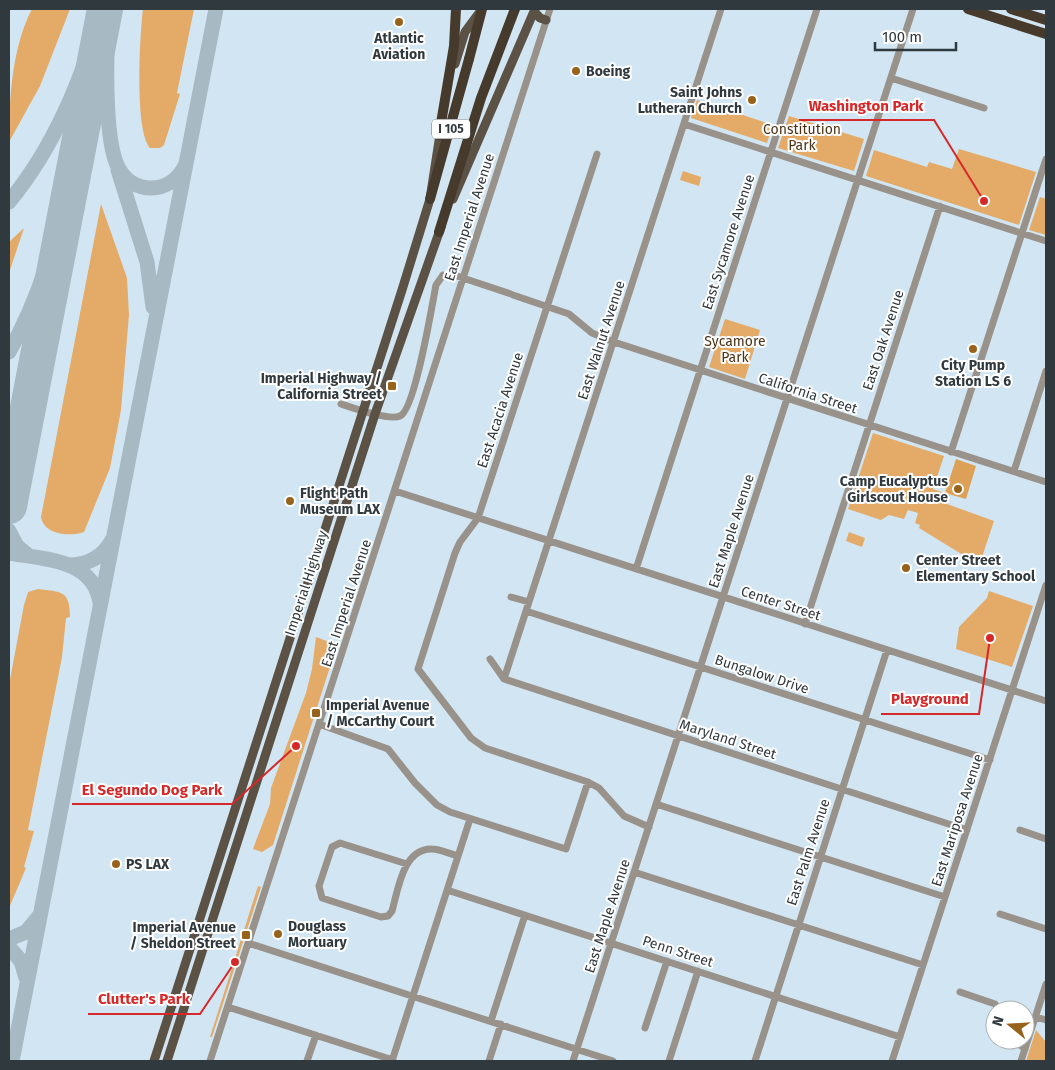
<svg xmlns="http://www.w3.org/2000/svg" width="1055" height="1070" viewBox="0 0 1055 1070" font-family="'Fira Sans',sans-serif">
<rect width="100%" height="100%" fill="#d1e6f2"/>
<!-- green -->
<path fill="#e3aa68" d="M32,9h38l-30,77 -31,56c0,-42 3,-95 23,-133z
M143,9h51l-17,84 3,1 -16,51 -4,3h-10c-16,-18 -10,-114 -7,-139z
M697,100l76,25 -6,18 -76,-25z
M789,116l75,23 -10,32 -76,-23z
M959,149l77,23 -17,53 -153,-49 8,-26 53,17 2,-5 23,7z
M683,171l18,6 -2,9 -19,-6z
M1040,197l6,2v36l-17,-5z
M101,204l26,74 2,37 -8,95 -11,58 -26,64c-14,5 -40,3 -43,-15z
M24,228l-15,45v-31z
M725,319l35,11 -15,49 -36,-12z
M873,433l71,23 -11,33 17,6 -3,9 47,17 -14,42h-4l-57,-35 1,-3 -5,-2 3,-10 -10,-3 -4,9 -15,-4 -8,5 -33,-11z
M849,532l16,6 -3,9 -16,-6z
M38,589c23,3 32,1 32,28l-4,1 -4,39 -34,173 6,1 -10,36 2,1 -17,40v-223l15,-80 4,-13z
M989,591l44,15 -21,61 -56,-18 3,-22 28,-29z
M316,637l21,8 -64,200 -11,7 -9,-3 17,-45 1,-16 35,-95 6,-24z
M258,886l3,1 -49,150h-2z
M1036,1030l10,12v19h-20z"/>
<!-- forest -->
<path fill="#dda057" d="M956,459l20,7 -10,33 -21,-6z"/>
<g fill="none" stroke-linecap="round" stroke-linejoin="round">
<!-- taxiway -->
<path stroke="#a7b9c3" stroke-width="15" d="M110,9c-4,34 -7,132 9,160 7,12 19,19 32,19 15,0 27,-9 34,-22
M118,170l29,92 6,45
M9,202c46,-56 73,-123 93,-193
M9,352c34,-59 50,-125 67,-190
M9,531l8,15 12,10
M9,553c34,6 85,6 91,50
M68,565c20,0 35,-8 44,-25
M9,939l17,-7 14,-17
M9,947l12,14 5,17
M12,1061l204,-1052"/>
<!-- runway -->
<path stroke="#a7b9c3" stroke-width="36" d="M9,506l96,-497"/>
<!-- minor -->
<path stroke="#98928b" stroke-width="7" d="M891,78l93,30
M684,124l362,117
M597,154l-119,364 -18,24 -5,11 -37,116 53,69 14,10 103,34 11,6 25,28 25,11
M513,295l56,19 23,19 22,9 432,140
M341,404c12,4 48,17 59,12 15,-6 32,-111 36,-131l7,-10h11l57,19
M951,452l95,-293
M1014,471l32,-100
M395,491l651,210
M636,569l181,-560
M511,597l18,5
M526,611l464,149
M805,624l135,-418
M490,659l14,20 463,151
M504,679l217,-670
M319,724l69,25 27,34 22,22 13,7 116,37 22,-67
M656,804l289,93
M1020,830l26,9
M407,864l-67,-21 -8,4 -13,39 3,12 59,19 7,-1 4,-5c6,-21 11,-63 40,-62 8,0 18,5 26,7
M634,872l289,93
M447,890l453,147
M1000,914l46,15
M248,943l365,118
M960,992l35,12 5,6
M228,1007l165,53
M1036,1017l10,3
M491,1021l34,-106
M645,1028l22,-67
M1014,1040l11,9
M210,1061l340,-1052
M307,1061l9,-26
M392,1061l78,-242
M489,1061l12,-37
M573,1061l340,-1052
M669,1061l29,-90
M755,1061l132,-411
M892,1061l154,-476
M1021,1061l25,-77"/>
<!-- major -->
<path stroke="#5c5145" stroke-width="9" d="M534,11l6,7 6,2
M455,64l10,-32 17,-23
M453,199l82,-190
M154,1061l248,-771 28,-91 11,-71
M167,1061l208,-647 66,-187"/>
<!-- highway -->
<path stroke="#463a2c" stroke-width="10" d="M968,9l78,25
M1011,9l35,11
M439,135l15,-89 2,-37
M430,199l39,-140
M439,232l42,-134 34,-89"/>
<!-- highway-bridge -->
<path stroke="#463a2c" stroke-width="10" d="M469,59l13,-50"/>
</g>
<!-- markers -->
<g fill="#976219" stroke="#fff" stroke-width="2">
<circle cx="399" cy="22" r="5"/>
<circle cx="576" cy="71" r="5"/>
<circle cx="752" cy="100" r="5"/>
<circle cx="973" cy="349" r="5"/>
<rect x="387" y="381" width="10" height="10" rx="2.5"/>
<circle cx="958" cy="489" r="5"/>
<circle cx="290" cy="501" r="5"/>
<circle cx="906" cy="568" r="5"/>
<rect x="311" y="708" width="10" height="10" rx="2.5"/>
<circle cx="116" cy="864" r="5"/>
<circle cx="278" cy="934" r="5"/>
<rect x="241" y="930" width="10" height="10" rx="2.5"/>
</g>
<g text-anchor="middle" stroke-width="4" stroke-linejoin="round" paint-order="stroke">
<!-- shield labels -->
<rect fill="#fff" stroke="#6e7478" stroke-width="1" x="432" y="119.5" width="38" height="19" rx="4"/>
<g font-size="12" font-weight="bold" fill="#30393e">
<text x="451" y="133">I 105</text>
</g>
<!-- poi labels -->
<g font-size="14" font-weight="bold" fill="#30393e" stroke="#fff" text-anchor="start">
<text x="399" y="43" text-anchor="middle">Atlantic<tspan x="399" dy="16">Aviation</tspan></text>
<text x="586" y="76">Boeing</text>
<text x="742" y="97" text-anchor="end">Saint Johns<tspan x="742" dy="16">Lutheran Church</tspan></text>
<text x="973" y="370" text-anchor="middle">City Pump<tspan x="973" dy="16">Station LS 6</tspan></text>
<text x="382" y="383" text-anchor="end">Imperial Highway /<tspan x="382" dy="16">California Street</tspan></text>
<text x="948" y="486" text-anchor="end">Camp Eucalyptus<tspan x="948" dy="16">Girlscout House</tspan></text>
<text x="300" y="498">Flight Path<tspan x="300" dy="16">Museum LAX</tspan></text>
<text x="916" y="565">Center Street<tspan x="916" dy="16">Elementary School</tspan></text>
<text x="326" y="710">Imperial Avenue<tspan x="326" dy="16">/ McCarthy Court</tspan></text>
<text x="126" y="869">PS LAX</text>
<text x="288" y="931">Douglass<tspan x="288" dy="16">Mortuary</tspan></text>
<text x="236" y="932" text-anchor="end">Imperial Avenue<tspan x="236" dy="16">/ Sheldon Street</tspan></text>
</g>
<!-- park labels -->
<g font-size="14" fill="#4c3314" stroke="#fff">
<text x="802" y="134">Constitution<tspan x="802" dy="16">Park</tspan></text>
<text x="735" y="346">Sycamore<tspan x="735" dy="16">Park</tspan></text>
</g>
<!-- street labels -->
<g font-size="14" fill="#30393e" stroke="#fff">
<text transform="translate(469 217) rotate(-72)" y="5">East Imperial Avenue</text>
<text transform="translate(728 242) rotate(-72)" y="5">East Sycamore Avenue</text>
<text transform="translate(601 340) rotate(-72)" y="5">East Walnut Avenue</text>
<text transform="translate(883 340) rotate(-72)" y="5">East Oak Avenue</text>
<text transform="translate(808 393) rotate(18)" y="5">California Street</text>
<text transform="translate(500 410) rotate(-72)" y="5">East Acacia Avenue</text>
<text transform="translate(731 531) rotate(-72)" y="5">East Maple Avenue</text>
<text transform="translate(306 583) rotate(-72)" y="5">Imperial Highway</text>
<text transform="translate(346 603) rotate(-72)" y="5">East Imperial Avenue</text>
<text transform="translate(781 603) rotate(18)" y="5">Center Street</text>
<text transform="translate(762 674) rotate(18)" y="5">Bungalow Drive</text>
<text transform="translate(728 739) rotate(18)" y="5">Maryland Street</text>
<text transform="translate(957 820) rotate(-72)" y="5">East Mariposa Avenue</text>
<text transform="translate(808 852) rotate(-72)" y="5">East Palm Avenue</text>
<text transform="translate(607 916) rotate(-72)" y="5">East Maple Avenue</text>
<text transform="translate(678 951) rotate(18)" y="5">Penn Street</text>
</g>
</g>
<!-- callouts -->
<path fill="none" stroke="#d62828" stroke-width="2" d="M984 201L934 120H799M990 638L979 714H881M296 746L232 804H72M235 962L200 1014H88"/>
<g fill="#d62828" stroke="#fff" stroke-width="2">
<circle cx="984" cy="201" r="5"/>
<circle cx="990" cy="638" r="5"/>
<circle cx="296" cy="746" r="5"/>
<circle cx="235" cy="962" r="5"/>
</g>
<g font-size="15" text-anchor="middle" font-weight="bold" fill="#d62828" stroke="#fff" stroke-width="4" stroke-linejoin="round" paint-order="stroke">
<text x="866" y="111">Washington Park</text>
<text x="930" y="704">Playground</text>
<text x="152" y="795">El Segundo Dog Park</text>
<text x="144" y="1004">Clutter's Park</text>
</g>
<!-- border -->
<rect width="1055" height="1070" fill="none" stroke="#30393e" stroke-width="20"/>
<!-- north arrow -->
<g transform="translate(1010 1025) rotate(288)"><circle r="24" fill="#ffffff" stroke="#acb0b2"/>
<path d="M0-4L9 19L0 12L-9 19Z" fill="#976219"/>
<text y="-8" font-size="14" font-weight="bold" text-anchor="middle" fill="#30393e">N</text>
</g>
<!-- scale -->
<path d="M875 42v8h81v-8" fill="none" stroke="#30393e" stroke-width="2.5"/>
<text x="882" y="42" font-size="15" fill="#30393e" stroke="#ffffff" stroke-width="4" paint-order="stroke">100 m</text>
</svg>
